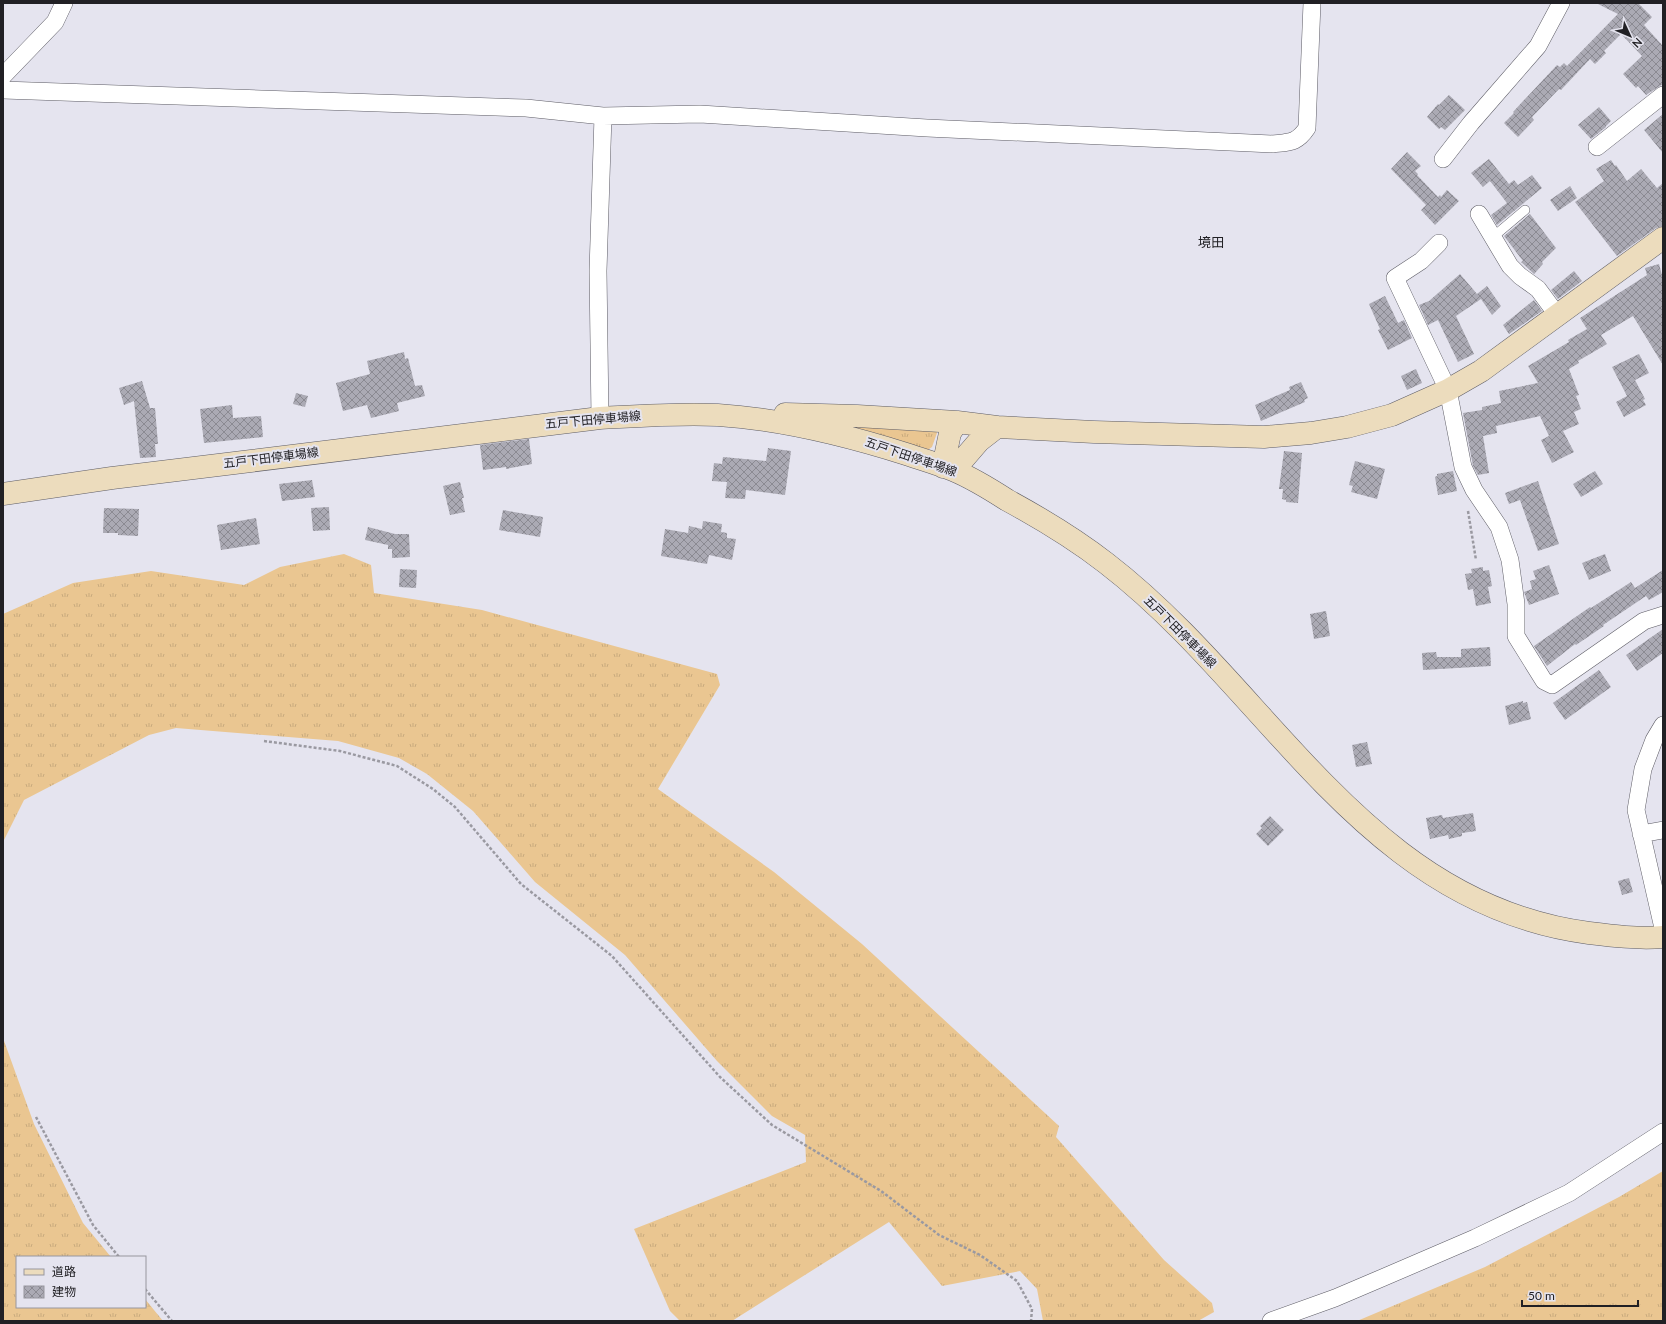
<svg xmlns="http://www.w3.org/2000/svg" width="1666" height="1324" viewBox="0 0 1666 1324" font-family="Lato,'Noto Sans JP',sans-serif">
<defs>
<pattern id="grass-tufts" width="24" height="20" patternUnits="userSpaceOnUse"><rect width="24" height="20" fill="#eac691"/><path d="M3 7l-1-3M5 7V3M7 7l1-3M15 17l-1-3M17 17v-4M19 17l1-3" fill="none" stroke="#c8aa7d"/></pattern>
<pattern id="building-cross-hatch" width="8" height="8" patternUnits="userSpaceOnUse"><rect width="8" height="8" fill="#abaab4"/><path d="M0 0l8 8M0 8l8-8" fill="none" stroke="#8b8a92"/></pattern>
</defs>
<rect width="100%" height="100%" fill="#e5e4ef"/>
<!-- grass -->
<path fill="url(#grass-tufts)" d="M857,421l77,5 3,7 -5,14 -6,4 -71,-23z
M344,554l27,11 3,28 108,17 235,64 3,11 -62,104 116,83 88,72 197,182 -3,11 108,123 48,43 2,9 -16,9h-155l-6,-32 -17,-18 -78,15 -53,-64 -157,99h-52l-10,-10 -36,-82 172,-67 -1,-27 -33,-19 -55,-55 -92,-106 -90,-73 -62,-71 -46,-37 -28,-16 -61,-17 -162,-13 -27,7 -125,65 -21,42v-228l70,-31 78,-12 93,14 36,-18z
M3,1038l31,86 49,99 28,34h-94v50h128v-8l18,22h-160z
M1663,1171v150h-306l128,-54 134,-70z"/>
<!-- building -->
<path fill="url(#building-cross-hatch)" d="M1596,3h42l14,14 -8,8 19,21v38l-17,11 -8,-9 -2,2 -13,-14 19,-18 -21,-22 -17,17 2,2 -11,11 -5,-5 -29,31 -2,-1 -27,28 2,3 -16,17 -14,-14 10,-10 -1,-1 44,-47 3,2 4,-4 3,3 51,-52z
M1449,95l16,15 -20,20 -4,-3 -2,2 -12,-12 11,-13 1,1z
M1599,107l12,14 -5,5v1l-15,12 -13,-14z
M1663,114v39l-19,-23z
M1407,152l14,14 -6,5 3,3 -1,1 21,22 2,-2 1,2 6,-7 12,11 -24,24 -14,-15 5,-5 -35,-36z
M1489,159l20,25 5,-4 4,5 14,-10 10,13 -45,37 -6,-10 16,-12 -17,-22 -7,6 -12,-14z
M1611,160l4,6 1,-1 11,16 14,-12 16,19 6,-5v43l-7,2 -39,28 -42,-54 29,-21 -8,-12z
M1570,186l7,12 -19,13 -8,-11z
M1530,214l26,34 -14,14 1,2 -9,10 -13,-12 2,-1 -19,-25z
M1659,264l4,15v86l-30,-49 -32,19 6,9 -29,17 1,2 -10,6 10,26 -3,1 5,13 -7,3 5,12 -16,7 11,21 -22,11 -11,-23 8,-4 -9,-20 -44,10 1,7 -14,3 6,37 -11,2 -5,-9 -10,-53 19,-3v-3l19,-4 -2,-12 39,-8 -10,-17 41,-24 -1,-2 19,-11 -7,-11 67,-43 -2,-7z
M1574,271l8,10 -24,18 -7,-9z
M1460,274l17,20 10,-8 14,20 -9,9 -11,-16 -25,17 18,38 -16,8 -20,-42 -10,5 -9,-20 10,-4z
M1385,296l13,27 6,-3 8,18 -24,12 -10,-20 2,-1 -11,-25z
M1534,300l8,11 -33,23 -6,-9z
M404,352l1,7 3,-1 7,28 7,-1 3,11 -28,7 2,8 -28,7 -4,-13 -24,6 -7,-28 34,-9 -3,-13z
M1639,354l10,19 -14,7 10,19 -2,1 3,5 -22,12 -8,-15 11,-6 -15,-29z
M1416,369l6,14 -15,7 -6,-14z
M142,381l8,27h5l3,36h-3l1,13 -16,1 -6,-57 -10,4 -5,-17z
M1301,382l7,16 -4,2 1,2 -44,19 -6,-16 35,-15 -1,-3z
M296,393l12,3 -3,11 -12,-3z
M232,405l1,13 28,-2 2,21 -59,6 -4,-34z
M529,439l3,25 -26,5v-2l-23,3 -3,-25z
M768,448l23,3 -6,44 -39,-5 -1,9 -20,-1 2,-16 -15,-1 2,-18 8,1 1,-7 43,4z
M1284,451l18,2 -4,50 -12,-1v-2l-4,-1 1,-10h-4z
M1355,461l30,8 -8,30 -26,-7 2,-6 -4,-1z
M1453,471l4,20 -19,4 -3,-18 2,-1v-2z
M1595,471l8,13 -22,13 -8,-13z
M312,480l3,17 -33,4 -3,-17z
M1538,481l21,63 -21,7 -18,-51 -11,4 -4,-11z
M460,482l4,16h-2l3,14 -15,3 -7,-29z
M329,507l1,23 -17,1 -2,-23z
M104,508l35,1 -1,27 -20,-1v-2h-15z
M503,510l40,7 -3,20 -41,-7z
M256,518l4,26 -39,6 -4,-25z
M703,521l19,3 -1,8 6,1v5l9,1 -4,21 -23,-5 -2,9 -46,-8 4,-27 23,4 1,-7 13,3z
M368,527l27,7h14l1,23 -18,1v-9h-4v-4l-23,-5z
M1605,554l6,17 -22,9 -7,-17z
M1549,565l10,29 -30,11 -5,-13 8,-3 -2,-8 6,-2 -3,-8z
M1483,567v4l6,-1 3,16 -4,1 3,16 -15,3 -3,-17 -5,1 -3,-16 7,-1 -1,-4z
M400,569l17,1 -1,18 -17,-1z
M1663,570v22l-14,8 -3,-4 -43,29 1,1 -28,19 -1,-1 -28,22 -13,-20 56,-39 1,1 40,-26 4,6z
M1326,611l4,25 -16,3 -4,-25z
M1663,629v24l-26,18 -11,-16z
M1490,647l1,19 -68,4 -1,-17 14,-1 1,5h24v-8z
M1599,670l12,17 -46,33 -12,-17z
M1523,701v2l4,-1 4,17 -22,6 -4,-19z
M1367,742l5,22 -16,3 -4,-22z
M1473,813l3,18 -14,2v3l-13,3 -1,-4 -18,4 -4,-21 16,-3 1,3z
M1270,816l14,14 -16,16 -12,-12 6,-6 -2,-2z
M1629,878l4,14 -11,3 -4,-14z"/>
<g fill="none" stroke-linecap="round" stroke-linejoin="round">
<!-- lane casing -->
<g stroke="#5d5c65" stroke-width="10">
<path id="lane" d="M1493,237l32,-27"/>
</g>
<!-- street casing -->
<g stroke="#5d5c65" stroke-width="18">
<path id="street" d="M3,76l52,-54 9,-19
M3,90l523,18 77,8 97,-2 227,14 346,16c17,-2 24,-1 34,-16l5,-125
M1597,147l66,-52
M1443,159l28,-36 67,-77 23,-43
M1479,214l31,52 10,10 18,13 20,27
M1439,243l-18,18 -26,17 53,112 15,77 11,23 25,37 11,33 6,44v32l28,45 8,4 92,-64 19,-6
M600,418l-2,-147 5,-155
M1663,725l-9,15 -11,29 -7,41 27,118
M1641,834l22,-4
M1271,1321l64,-23 47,-20 93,-40 94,-45 94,-61"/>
</g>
<!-- secondary casing -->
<g stroke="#5d5c65" stroke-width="23">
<path id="secondary" d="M785,414l72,2 100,6 40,5 97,5 170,5 47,-4 36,-6 45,-12 56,-25 33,-19 182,-133
M943,467l7,-34 7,-11
M954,470l25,-29 18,-14
M3,494l109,-16 488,-60c39,-2 79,-5 118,-3 62,4 128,20 188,39 15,5 32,10 47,16 19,8 37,19 54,30 35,19 68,39 99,63 164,126 258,341 483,370 24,3 49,6 74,4"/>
</g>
<!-- path -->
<path stroke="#9a99a1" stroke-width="2.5" stroke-dasharray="3 2" stroke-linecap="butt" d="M1468,511l8,49
M264,741l76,10 57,15 36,23 22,18 66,77 91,72 108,121 52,48 109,66 58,44 41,20 37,26 15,28 -1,12
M36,1117l57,108 26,32
M145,1289l27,32"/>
<!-- lane -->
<use href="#lane" stroke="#fff" stroke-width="9"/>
<!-- street -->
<use href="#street" stroke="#fff" stroke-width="17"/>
<!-- secondary -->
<use href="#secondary" stroke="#ecdcbd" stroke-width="22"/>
</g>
<g text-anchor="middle" stroke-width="4" stroke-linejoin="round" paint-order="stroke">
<!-- street labels -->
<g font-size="12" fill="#212024" stroke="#e5e4ef">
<text transform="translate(593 420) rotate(-5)" y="4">五戸下田停車場線</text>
<text transform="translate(911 457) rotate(19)" y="4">五戸下田停車場線</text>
<text transform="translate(271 458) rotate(-7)" y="4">五戸下田停車場線</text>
<text transform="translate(1180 632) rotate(45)" y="4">五戸下田停車場線</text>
</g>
<!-- neighbourhood labels -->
<g font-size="13" fill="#212024" stroke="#e5e4ef">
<text x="1211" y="247">境田</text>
</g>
</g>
<!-- border -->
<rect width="1666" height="1324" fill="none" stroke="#212024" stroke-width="8"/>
<!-- legend -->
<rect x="16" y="1256" width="130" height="52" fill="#e5e4ef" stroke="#97969e"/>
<rect x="24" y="1269" width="20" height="6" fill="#ecdcbd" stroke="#97969e"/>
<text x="52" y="1276" font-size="12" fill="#212024">道路</text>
<rect x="24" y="1286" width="20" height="12" fill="url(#building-cross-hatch)" stroke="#97969e"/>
<text x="52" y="1296" font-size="12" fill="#212024">建物</text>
<!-- north arrow -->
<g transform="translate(1630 36) rotate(134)" stroke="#e5e4ef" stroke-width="3" paint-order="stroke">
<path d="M0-3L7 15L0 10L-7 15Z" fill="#212024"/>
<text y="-6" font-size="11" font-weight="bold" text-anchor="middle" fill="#212024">N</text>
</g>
<!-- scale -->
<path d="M1522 1300v6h116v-6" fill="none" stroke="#212024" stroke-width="2"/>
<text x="1528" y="1300" font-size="12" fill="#212024" stroke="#e5e4ef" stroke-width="3" paint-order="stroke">50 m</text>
</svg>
